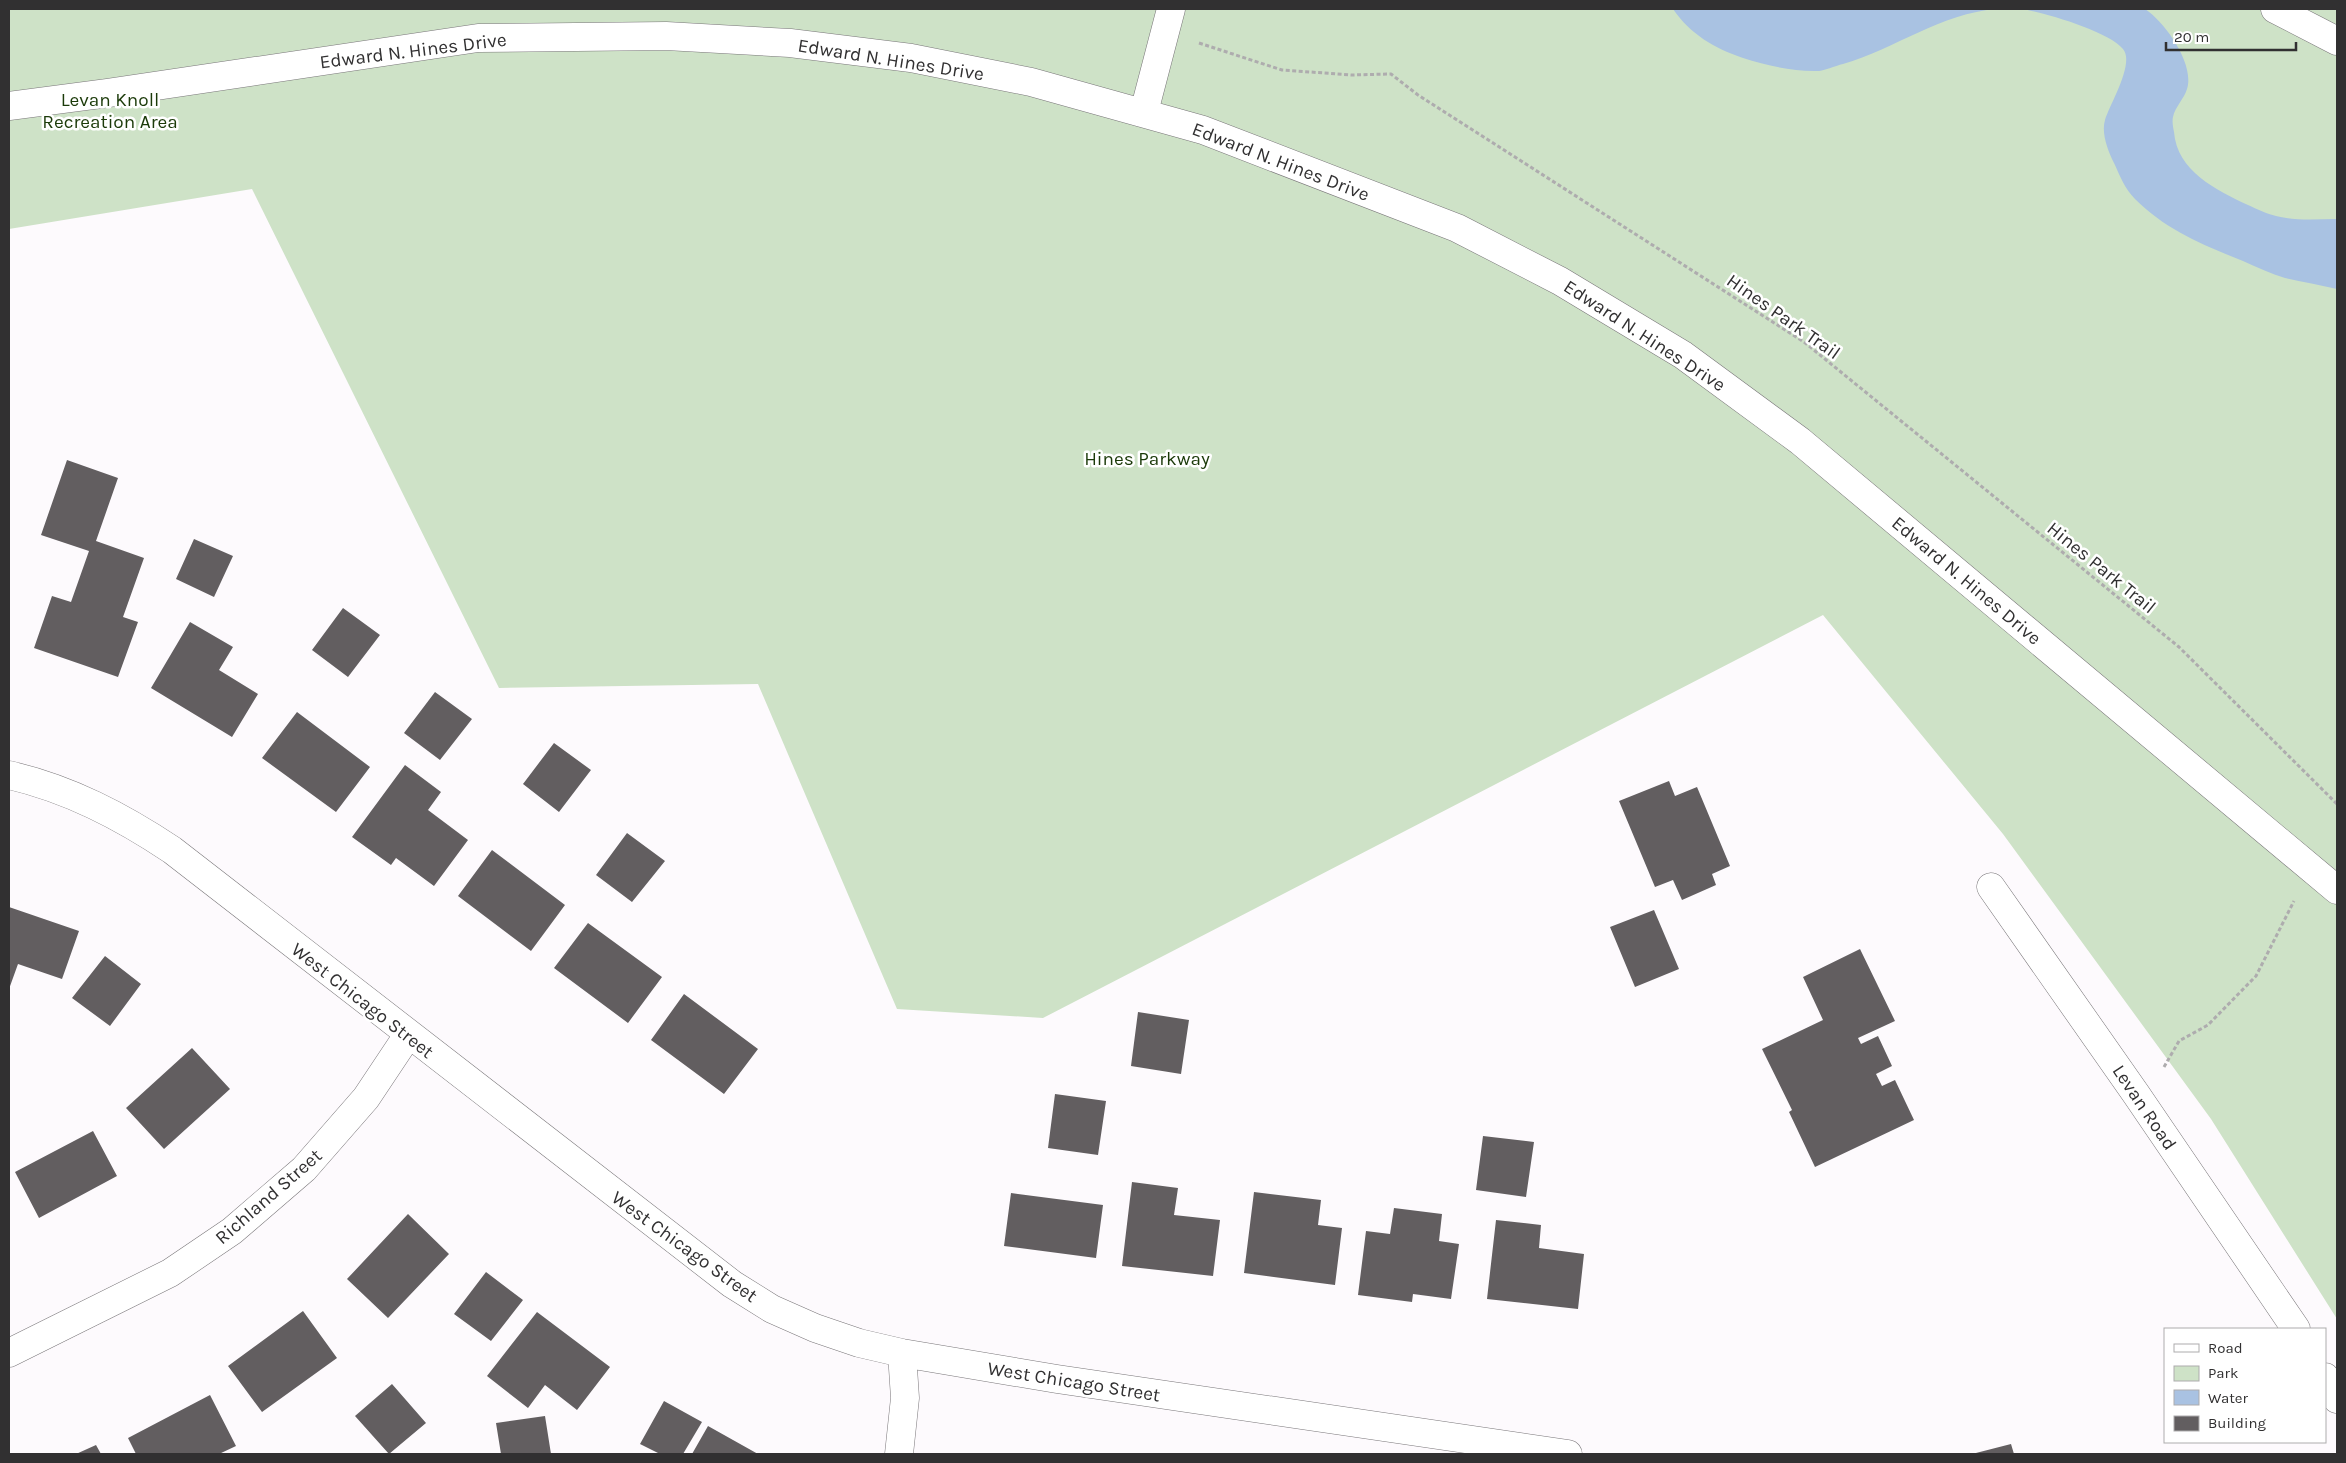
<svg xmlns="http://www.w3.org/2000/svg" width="2346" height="1463" viewBox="0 0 2346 1463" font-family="Karla,sans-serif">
<rect width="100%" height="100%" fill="#fdfafd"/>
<!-- green -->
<path fill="#cee2c7" d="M9,9h2328v1310l-126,-200 -208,-285 -180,-219 -780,403 -146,-9 -139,-325 -259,4 -247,-499 -243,40z"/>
<!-- water -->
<path fill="#a9c2e2" d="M1673,9h324c-56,4 -102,40 -154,55 -9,2 -20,8 -29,7 -24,0 -49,-6 -71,-13 -29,-10 -53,-24 -70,-49z
M2022,9h123c20,13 50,55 42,80 -3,10 -12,18 -14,28 -1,4 0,10 1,15 3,39 42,58 74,73 9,4 19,9 28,11 20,5 41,3 61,3v70c-17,-4 -35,-7 -52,-11 -14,-4 -28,-11 -42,-17 -40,-16 -77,-31 -108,-62 -10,-10 -15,-23 -21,-36 -6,-12 -13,-30 -9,-43 5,-16 30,-57 18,-71 -15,-18 -78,-36 -101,-40z"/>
<!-- building -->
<path fill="#625e60" d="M67,460l51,18 -22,63 48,17 -21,59 15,5 -20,55 -84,-29 18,-52 19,6 18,-51 -48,-16z
M194,539l39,17 -19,41 -38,-18z
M343,608l37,27 -32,42 -36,-27z
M190,622l43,25 -14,23 39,24 -26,43 -81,-49z
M435,692l37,27 -32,41 -36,-27z
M297,712l73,55 -34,45 -74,-54z
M554,743l37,27 -32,42 -36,-28z
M405,765l36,27 -13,18 40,30 -34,46 -38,-28 -5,7 -39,-28z
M1669,781l6,15 22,-9 33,79 -18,8 4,11 -34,15 -9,-20 -18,7 -36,-86z
M627,833l38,28 -33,41 -36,-27z
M492,850l73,55 -34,46 -73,-55z
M9,907l70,24 -17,48 -44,-15 -9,25z
M1654,910l25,59 -44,18 -25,-60z
M588,923l74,54 -34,46 -74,-55z
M1860,949l35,72 -37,17 3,6 17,-8 14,30 -16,8 6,12 13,-6 19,40 -99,47 -26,-55 3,-2 -30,-61 61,-29 -20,-43z
M105,956l36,28 -31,42 -38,-28z
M684,994l74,55 -34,45 -73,-54z
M1138,1012l51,8 -8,54 -50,-8z
M192,1048l38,41 -66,60 -38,-41z
M1055,1094l51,7 -8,54 -50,-7z
M93,1131l24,45 -78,42 -24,-46z
M1483,1136l51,6 -8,55 -50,-7z
M1132,1182l46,6 -4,27 46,5 -7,56 -91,-10z
M1254,1192l67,8 -3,25 24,3 -7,57 -91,-12z
M1011,1193l92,12 -7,53 -92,-12z
M1394,1208l48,6 -3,27 20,3 -8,55 -38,-5 -1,8 -54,-7 8,-64 24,3z
M408,1214l41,40 -61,64 -41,-39z
M1496,1220l45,5 -2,23 45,6 -6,55 -91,-10z
M486,1272l37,28 -32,41 -37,-27z
M303,1311l34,47 -75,54 -34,-46z
M537,1312l73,55 -33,43 -32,-25 -17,23 -41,-32z
M392,1384l34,39 -37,31 -34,-38z
M210,1395l26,51 -17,8h-83l-8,-16z
M664,1401l38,21 -19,32h-23l-20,-10z
M545,1416l6,38h-50l-5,-31z
M708,1426l50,28h-66z
M2011,1444l3,10h-42z
M96,1445l5,9h-25z"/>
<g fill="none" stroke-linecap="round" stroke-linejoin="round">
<!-- minor casing -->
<g stroke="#797679" stroke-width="29">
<path id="minor" d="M2275,9l62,32
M9,106l99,-13 370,-55 188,-2 124,7 121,15 120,24 172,48 254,98 103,53 123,74 117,86 537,449
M1144,112l27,-103
M9,775c60,14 112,41 163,75l560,434 40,25 43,19 44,15 43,10 155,26 511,75
M1991,887l145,207 160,235
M9,1353l161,-80 62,-42 72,-62 62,-71 42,-63
M2325,1377l12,22
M899,1454l6,-56 -3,-45"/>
</g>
<!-- path -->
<path stroke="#aeacae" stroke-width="3" stroke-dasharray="4 2.5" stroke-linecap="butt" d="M1199,43l83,27 70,5 39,-1 27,21 386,247 375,305 158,157
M2164,1067l15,-26 29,-16 48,-49 38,-75"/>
<!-- minor -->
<use href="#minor" stroke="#fff" stroke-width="28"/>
</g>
<g text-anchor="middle" stroke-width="5" stroke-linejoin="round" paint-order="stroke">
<!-- street labels -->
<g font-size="19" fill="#313031" stroke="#fff">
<text transform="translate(413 50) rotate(-7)" y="7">Edward N. Hines Drive</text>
<text transform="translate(891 59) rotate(9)" y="7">Edward N. Hines Drive</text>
<text transform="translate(1281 161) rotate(21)" y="7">Edward N. Hines Drive</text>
<text transform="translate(1784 316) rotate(35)" y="7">Hines Park Trail</text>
<text transform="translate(1645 335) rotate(33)" y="7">Edward N. Hines Drive</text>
<text transform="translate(2102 567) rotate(39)" y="7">Hines Park Trail</text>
<text transform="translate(1967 580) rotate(40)" y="7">Edward N. Hines Drive</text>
<text transform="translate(363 1000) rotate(38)" y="7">West Chicago Street</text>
<text transform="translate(2145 1107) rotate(56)" y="7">Levan Road</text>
<text transform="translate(268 1196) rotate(-41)" y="7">Richland Street</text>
<text transform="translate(685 1246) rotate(36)" y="7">West Chicago Street</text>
<text transform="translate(1074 1381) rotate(9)" y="7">West Chicago Street</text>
</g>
<!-- park labels -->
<g font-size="19" fill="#1b3a09" stroke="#fff">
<text x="110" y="106">Levan Knoll<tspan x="110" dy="22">Recreation Area</tspan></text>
<text x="1147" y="465">Hines Parkway</text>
</g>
</g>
<!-- border -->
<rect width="2346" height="1463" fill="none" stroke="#313031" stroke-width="20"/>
<!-- legend -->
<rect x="2164" y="1328" width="162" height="115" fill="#ffffff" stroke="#adacad"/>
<rect x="2174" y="1344" width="25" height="8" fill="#ffffff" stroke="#adacad"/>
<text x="2208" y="1353" font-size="15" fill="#313031">Road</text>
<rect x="2174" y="1366" width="25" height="15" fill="#cee2c7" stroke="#adacad"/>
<text x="2208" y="1378" font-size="15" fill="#313031">Park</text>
<rect x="2174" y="1390" width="25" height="15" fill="#a9c2e2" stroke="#adacad"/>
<text x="2208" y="1403" font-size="15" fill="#313031">Water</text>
<rect x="2174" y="1416" width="25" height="15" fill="#625e60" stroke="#adacad"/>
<text x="2208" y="1428" font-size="15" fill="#313031">Building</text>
<!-- scale -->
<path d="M2166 42v8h130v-8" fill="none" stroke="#313031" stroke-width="2.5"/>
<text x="2174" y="42" font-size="15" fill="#313031" stroke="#ffffff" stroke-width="4" paint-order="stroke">20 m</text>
</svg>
